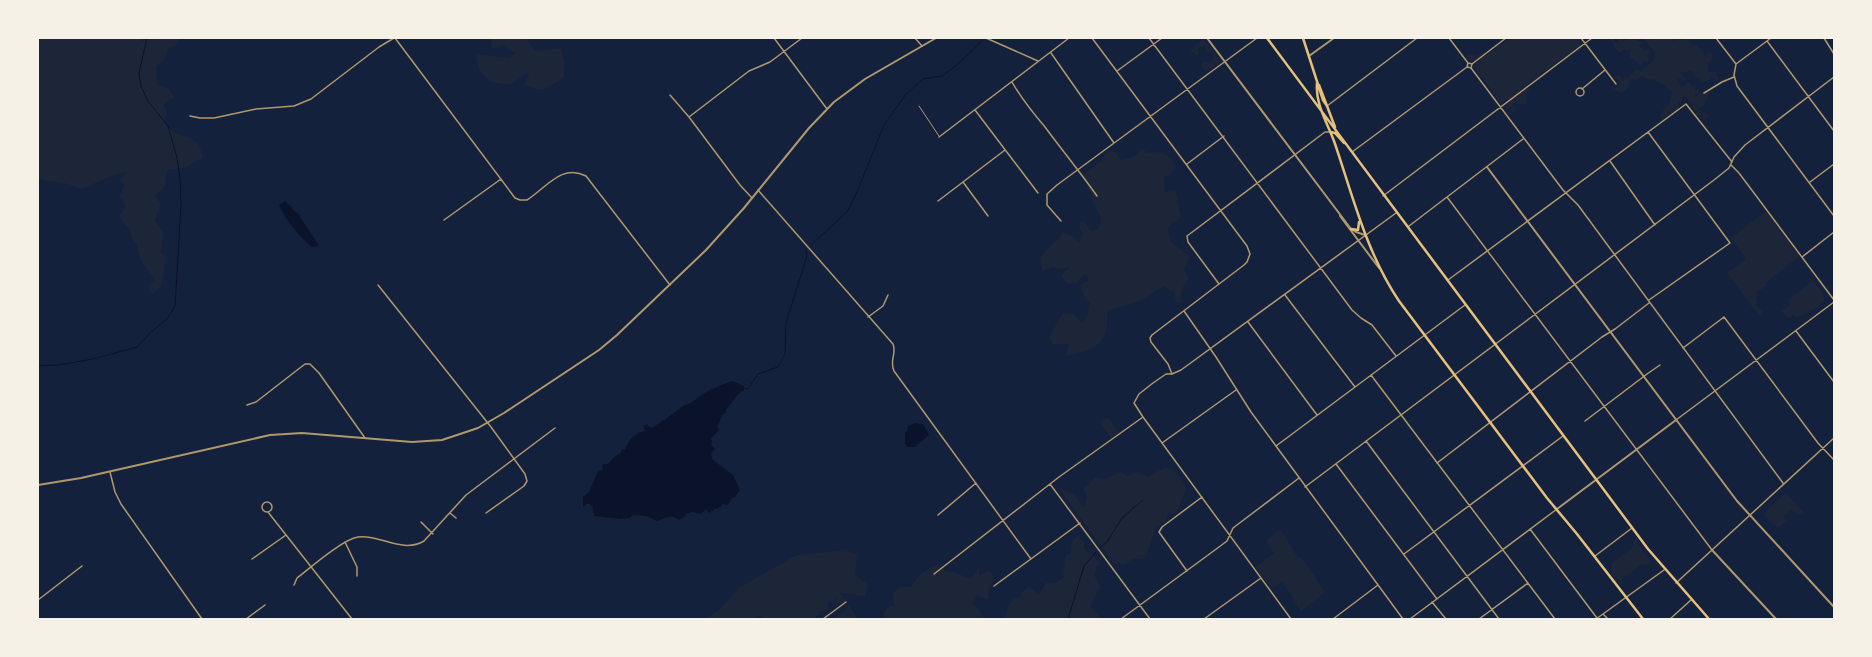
<svg xmlns="http://www.w3.org/2000/svg" width="1872" height="657" viewBox="0 0 1872 657" font-family="'Alegreya Sans',sans-serif">
<rect width="100%" height="100%" fill="#14213d"/>
<!-- green -->
<path fill="#1d2539" d="M41,38h100v3l17,-3h24l-4,2 -3,7 -7,1 -4,12 -8,7 2,19 10,2 7,10 -7,2 -4,5 3,8 -3,9c11,18 27,10 35,24 2,3 3,8 4,12l-19,10 -17,2 -2,17 -10,8 6,9 -6,17 9,12 -3,19 5,6 -5,29 -9,7 -4,-7 7,-8c-8,-12 -18,-18 -17,-34l-6,-6 -2,-10 -4,-3 -7,-10 7,-9 -6,-11 4,-10 -3,-6 5,-8 -12,3 -33,14 -13,-5 -30,-5v-139z
M491,38h35l9,13 26,-3 3,13v17l-22,12 -18,-4 5,-14 -19,13 -20,-3 -11,-12 -3,-16 34,4 5,-5 -13,-8 -10,4z
M1510,38h68l2,5v2l-60,45 10,-2 -4,7v8l-2,2 -10,-3 -2,2 4,5 -3,3 -2,-2 1,-4 -2,3 -5,-2 6,-6 -2,-2 -8,4 -1,-1 -26,-35 1,-3 5,-4 -4,-2v3l-3,2 -8,-6 3,-3 10,2 3,-3 4,3z
M1609,38l4,1 2,4 3,-1 1,-4 4,3 10,-3v2l4,-2 1,3 6,2 -5,2 5,6 3,-2 3,3 -2,2 1,7 -6,1 -2,3 -11,-8v-6l-5,-2 -5,4 -7,-7 1,-2z
M1643,38h7l2,2 2,-2h20l-1,4 4,-3 7,1 4,-2 4,5 -1,3 6,-2 6,8 1,5 6,-5 3,2 -2,6 -4,4 2,2 -1,6h9l-1,2 3,4 -1,2h-3l-4,-4 -1,4 -9,2 -2,-5 -5,1 1,-4 -3,1 1,-3 -3,-2 -6,3 -3,-1 5,8 -2,1 -3,-3 -4,2 5,7 6,-5 3,1v3h4v4l1,-1 4,2 -2,2h-3v4l7,-6 7,3 -5,12 -5,2 3,5 3,-1 1,3 4,-1 -5,6 -3,-1 1,-4 -5,1 -2,-2 3,-4 -3,1 -4,-4 2,-4 -3,1 -4,-7 -4,-1 -1,6h-4l1,4 -3,6h-5l-10,8v-6l4,-6 3,-1 4,-14 -8,-9 -6,-1 -4,-4 -5,1 -7,-4 -6,4 -2,-2 -4,2 -1,7 -8,6 -5,-3 -5,2 8,-8v-3l-4,-3 2,-3 4,1v4l2,1 2,-5 3,4 1,-5 3,-1 4,-5 4,2 14,-10 1,-8z
M1203,39l15,19 1,4 -8,7h-3l-2,3 -8,-10 3,3 3,-4 5,2 5,-5 -2,-6 -1,1 -3,-2 -5,3 4,-5 -3,-3 -7,3 2,3 -1,4 -8,-5z
M1142,148l5,5c9,-3 24,1 28,11 1,4 -3,8 -5,11l-6,2 1,15 11,-1 5,27 -9,5 -4,6 3,13 19,15 -6,12 5,10c-7,7 -8,13 -8,23h-5l-2,-10 -6,-3 -3,-3c-9,4 -17,11 -25,15 -11,5 -22,5 -33,11 3,31 -12,39 -42,44l4,-12h-16l-4,-6c5,-9 8,-16 14,-25l11,1 8,10 6,-10 2,-11 -5,-4 -5,-14 9,-5 -4,-6 -8,9 -10,1 -6,-8 9,-9 -11,2 -6,-2 -11,4 -1,-12 3,-7c7,-4 8,-10 15,-13l3,-7 13,5 3,5 3,-1 2,-8 -3,-4v-7l3,-2 8,11 7,-2 3,-7 -1,-7 -7,-13 -1,-7 -5,-8 -3,-13 17,-13 4,-7 5,-3 5,1 6,8 13,-3z
M1766,211l33,46 -34,26 2,2 -11,8 2,2 -2,2 2,6 -2,1 8,10 -4,3 -33,-44 19,-14 -15,-21z
M1811,277l12,17 2,7 -10,8 -19,9 -2,-3 -6,4 -6,-8 9,-7 -3,-4 23,-18 -2,-3z
M1108,417l11,16 -8,5 -11,-16z
M1165,468l9,2 12,18 -9,25 -9,1 -3,8 -9,4 -9,29 -5,4h-9l-8,5h-11l-56,-77c7,1 10,6 17,8l9,13 3,-12 -4,-8 8,-5 3,-6 11,2 15,-7 7,4 9,-4 12,5 8,-5z
M1786,493l19,20 -6,2 -8,-5 -8,7 4,3 -9,8 -15,-14z
M1280,529l17,27 5,2 23,34 -24,19 -6,-8 3,-2 -4,1 1,-2 -13,-18 -11,7 -16,-22 19,-14 -8,-12z
M1077,536l7,6v7l16,13 -6,12 6,13 -10,19 12,13h-98l4,-12 5,-8 7,-2 1,-4 8,-6 10,7 7,-11h9l8,-5 2,-21 6,-5 1,-10z
M1637,538v5l14,19 -3,3 -6,-1 -21,16 2,3 -2,2 -10,-13 1,-9 21,-16 2,-7z
M846,550l11,5 -2,20 13,10 -3,11 -25,-3 18,26h-26l13,-8 3,-4 -2,-4h-9v-4h-2l-3,4 -4,-2v8l-9,3v3l-3,1 1,3h-53l-4,-3 -7,3h-47l17,-13 15,-18 59,-33z
M939,564l6,7 8,1 18,7 8,-11v7l11,-4 5,7 -6,9 -1,12 -13,-3 -3,9 2,-1 11,15h-102l1,-7 6,-6h4l-1,-13 8,-6h10c7,-13 15,-17 28,-23z"/>
<!-- water -->
<path fill="#0b132b" d="M285,201l14,14 20,31 -7,1c-13,-10 -26,-27 -33,-42z
M732,381l12,5v4c-9,5 -11,13 -18,20v3l-3,1 -6,13 2,3 -8,9 1,3 -1,3 4,4 -4,5 2,6 20,15 7,15 -5,7 -3,1 -4,7 -5,-1 -4,4 -4,1 -6,4 -3,-4 -5,5 -9,-2 -8,3 2,1 -7,4 -8,-4 -14,5 -11,-5 -13,-1 -3,3 -9,1 -27,-3 -1,-8 -3,-4h-3l-4,3v-10l6,-5 9,-21 4,-1 1,-6h5l7,-8 6,-3v-3h4c3,-10 9,-17 20,-19l-2,-6 4,1 -2,-3 6,5c4,-1 31,-21 33,-23 8,-1 12,-7 19,-11 7,-5 21,-10 29,-13z
M915,423l8,1 6,11 -14,12h-8l-2,-3v-12l2,-1 1,-5z"/>
<g fill="none" stroke-linecap="round" stroke-linejoin="round">
<!-- stream -->
<path stroke="#0b132b" stroke-width="1" d="M811,245l36,-33 10,-20 27,-67 22,-31 17,-15 19,-3 15,-11 26,-25
M38,366l21,-1 34,-6 44,-12 14,-15 16,-13 8,-13 6,-100 -1,-27 -3,-21 -9,-32 -20,-25 -7,-15 -2,-13 8,-35
M744,388l4,1 10,-15 20,-7 7,-13 1,-31 21,-67 -1,-6
M1100,548l7,-6 15,-24 21,-18
M1068,619l16,-53 12,-14"/>
<!-- service -->
<path stroke="#b1986c" stroke-width="1" d="M919,106l20,30"/>
<!-- minor -->
<path stroke="#b1986c" stroke-width="1.5" d="M395,38l120,160 5,2h7c19,-12 35,-37 59,-24l84,109
M774,38l53,71
M915,38l7,8
M986,38l52,23
M1092,38l155,208 3,8 -3,8 -3,3 -92,70 -2,3 1,4 17,22 4,10
M1149,38l203,272 9,8 11,7 24,31
M1449,38l19,25 4,1 -1,4
M1581,38l35,46
M1716,38l20,26
M1824,38l10,16
M1767,41l67,90
M1051,53l63,90
M1468,63l-1,4 4,1
M1472,64l34,-26
M1736,64l-2,11 3,11 97,130
M1736,64l35,-26
M1471,68l92,122 15,15 205,278
M1117,71l45,-33
M1012,82c9,16 21,31 33,45 17,23 35,45 52,69
M1576 92a4 4 0 1 1 8 0a4 4 0 1 1-8 0Z
M1582,89l23,-19
M1704,93l18,-11 12,-5
M670,95l19,22 51,68 12,13
M1327,106l90,-68
M975,110l63,83
M190,116l10,2h14l42,-9 38,-3 17,-7 68,-52 15,-9
M689,117l60,-46 21,-9 32,-24
M1648,132l82,111 -81,57
M939,137l130,-99
M1352,152l115,-85
M1610,161l45,64
M1187,164l37,-28
M1731,165l8,8 95,127
M963,182l25,34
M1810,182l24,-18
M758,190l135,154c4,10 -4,16 1,27l137,188
M1383,196l209,-158
M1447,197l265,353
M938,201l67,-51
M444,220l57,-41
M1061,221l-14,-16v-11l10,-9 200,-147
M1409,226l114,-87
M1802,257l32,-25
M1448,280l238,-176 46,58
M1219,284l-31,-42 -1,-6 138,-104h5
M378,285l113,142 34,47 2,7 -3,5 -38,27
M1285,295l70,92
M1184,311l32,46 35,55 152,207
M868,317l15,-11 5,-11
M1248,322l69,93
M1796,331l38,51
M1683,348l41,-31 94,126 16,17
M1371,375l184,244
M247,405l9,-3 49,-38h5l9,9 46,65
M1676,420l158,-118
M1585,421l62,-47 13,-9
M1366,441l133,178
M1162,443l74,-53
M1276,446l189,-141
M1437,463l165,-126 13,-8 34,-26
M1336,464l101,135
M110,472l5,20 6,12 81,115
M1050,484l100,135
M1305,487l409,-307 15,-12 5,-11 11,-12 89,-68
M262 507a5 5 0 1 1 10 0a5 5 0 1 1-10 0Z
M268,512l84,107
M450,513l6,5
M938,515l38,-32
M421,522l12,12
M1530,529l67,89
M345,542l12,25v9
M1404,554l159,-118
M1595,556l37,-28
M252,559l34,-24
M1187,571l-28,-39 3,-5 40,-30
M934,574l125,-97 84,-60
M1676,583l158,-145
M294,585l3,-7c13,-10 46,-39 61,-41 22,-3 44,17 66,4l42,-46 89,-67
M994,586l86,-63
M38,600l44,-34
M1432,602l14,17
M1603,614l5,5
M246,619l19,-14
M823,619l23,-17
M1121,619l98,-72 8,-6 6,-13 66,-50
M1204,619l57,-41
M1291,619l-148,-202 -9,-14 5,-9 14,-11 13,-9h6l9,-4 215,-157
M1333,619l45,-34
M1410,619l147,-110
M1479,619l49,-36
M1596,619l68,-49
M1670,619l21,-19"/>
<!-- tertiary -->
<path stroke="#b1986c" stroke-width="2" d="M1207,38l144,191 5,3 9,3
M1309,56l25,-18
M1487,167l250,334 97,106
M1340,216l39,52
M38,485l43,-7 189,-43 32,-2 110,9 30,-2 36,-12 26,-15 95,-63 18,-15 89,-85 38,-42 65,-80 25,-26 31,-23 71,-41
M1557,509l119,-89
M1712,550l64,69"/>
<!-- primary -->
<path stroke="#e5c07b" stroke-width="2.5" d="M1267,38l381,511 61,70
M1303,38l20,62 4,6
M1317,83c-2,21 10,39 17,58 19,55 32,111 65,160l148,197 30,36 66,85
M1319,85l16,42
M1331,132l4,1 9,10
M1351,229l7,1 1,-8"/>
</g>
<!-- border -->
<rect width="1872" height="657" fill="none" stroke="#f6f1e7" stroke-width="78"/>
</svg>
